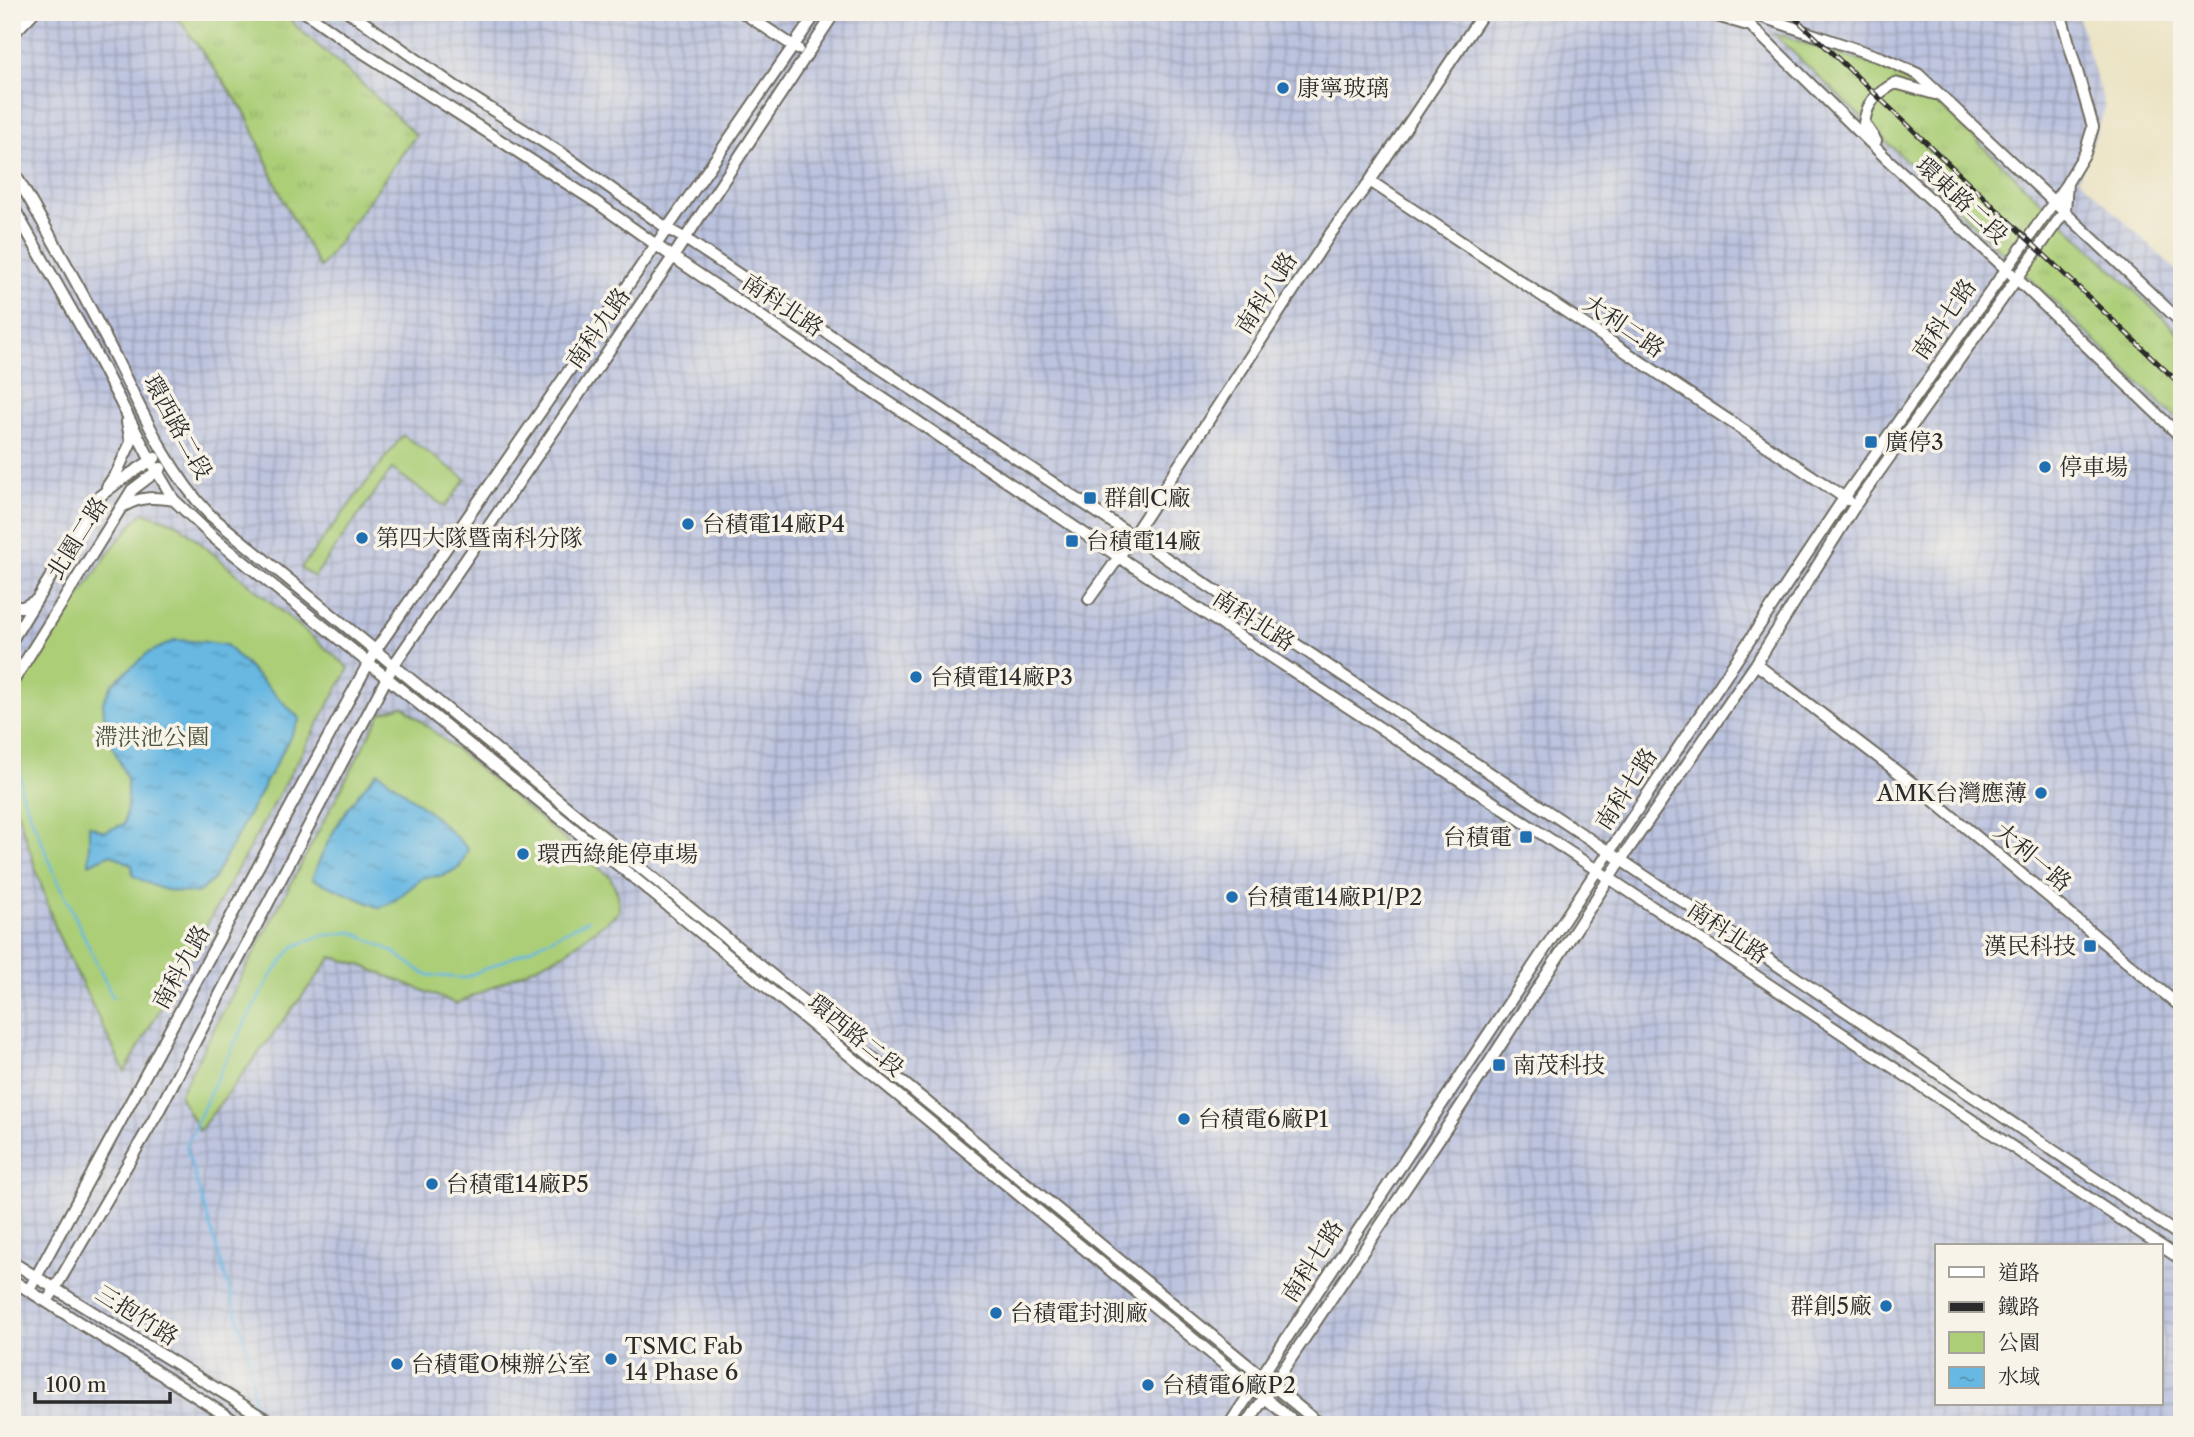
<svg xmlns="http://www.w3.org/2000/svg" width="2194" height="1437" viewBox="0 0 2194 1437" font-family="'Libre Caslon Text','Noto Serif TC',serif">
<defs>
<pattern id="industrial-grid" width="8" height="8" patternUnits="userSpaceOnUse" patternTransform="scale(1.75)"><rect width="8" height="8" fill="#bcc3de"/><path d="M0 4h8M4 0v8" fill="none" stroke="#999fb4"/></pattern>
<pattern id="grass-tufts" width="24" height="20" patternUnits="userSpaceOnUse" patternTransform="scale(1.75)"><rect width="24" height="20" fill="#abce77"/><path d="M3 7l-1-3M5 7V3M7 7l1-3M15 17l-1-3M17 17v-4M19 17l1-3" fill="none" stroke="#93b167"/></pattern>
<pattern id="water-ripples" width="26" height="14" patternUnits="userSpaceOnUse" patternTransform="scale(1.75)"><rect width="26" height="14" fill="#67b8e2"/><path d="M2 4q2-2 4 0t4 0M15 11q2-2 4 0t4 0" fill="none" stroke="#5596b7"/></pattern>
</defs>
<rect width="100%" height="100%" fill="#f7f3e8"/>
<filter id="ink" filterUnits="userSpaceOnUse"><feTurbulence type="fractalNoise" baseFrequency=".0143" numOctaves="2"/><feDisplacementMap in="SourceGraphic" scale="14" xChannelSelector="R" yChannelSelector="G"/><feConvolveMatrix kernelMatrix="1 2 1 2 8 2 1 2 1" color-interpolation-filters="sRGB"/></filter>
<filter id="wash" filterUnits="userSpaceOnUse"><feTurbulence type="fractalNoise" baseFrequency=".00686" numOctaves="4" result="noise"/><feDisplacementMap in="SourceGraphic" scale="28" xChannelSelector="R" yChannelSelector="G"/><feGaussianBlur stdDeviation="1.57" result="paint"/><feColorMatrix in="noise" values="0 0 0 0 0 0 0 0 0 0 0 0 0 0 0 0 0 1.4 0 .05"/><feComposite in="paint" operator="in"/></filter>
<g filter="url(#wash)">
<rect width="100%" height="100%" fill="#ebe3c3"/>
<!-- industrial -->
<path fill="url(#industrial-grid)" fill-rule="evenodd" d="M12,12h2065l28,96 -26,70 103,98v1149h-2170zM1937,1246h224v158h-224z"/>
<!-- grass -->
<path fill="url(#grass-tufts)" stroke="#6b7c51" stroke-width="2" d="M174,12h109l14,15 60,52 59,56 -96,133 -36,-66 -38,-88z
M1773,33l119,38 53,39 237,226v88z"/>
<!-- green -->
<path fill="#abce77" stroke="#6b7c51" stroke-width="2" d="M403,435l63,44 -21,28 -53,-38 -78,108 -13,-9z
M143,512l35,12 171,144 -224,404 -68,-139 -45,-137v-98l100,-150z
M403,706l207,171 8,17 1,18 -56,42 -107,50 -98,-40 -26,-7 -133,174 -20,-36 202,-382z"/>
<!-- water -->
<path fill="url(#water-ripples)" stroke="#497286" stroke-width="2" d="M176,640l30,2 20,3 74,74 -87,161 -15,13c-30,-1 -40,-3 -66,-18v-10l-21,-11 -22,10v-39l15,7 20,-8 3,-17v-28l-22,-50 -2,-27 10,-19 35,-30z
M378,772c32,24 62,47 90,77l-8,18 -17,9 -19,1 -30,24 -14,7 -68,-29c15,-41 35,-76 66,-107z"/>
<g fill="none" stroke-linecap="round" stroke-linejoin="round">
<!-- stream -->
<path stroke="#67b8e2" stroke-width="2.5" d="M12,697l7,39 2,56 34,82 58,124
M255,1408l-7,-57 -62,-204 29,-65 30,-59 26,-47 22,-29 27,-11 33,-4 39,19 34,24 38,3 60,-26 64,-32"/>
</g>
</g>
<g filter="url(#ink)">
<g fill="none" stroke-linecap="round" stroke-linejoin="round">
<!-- minor casing -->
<g stroke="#6e6b60" stroke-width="14">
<path id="minor" d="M305,12l48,34 243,156 77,55 446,300 490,321 573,382
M349,12l107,75 108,68 104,74 16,9 937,622 561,377
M742,12l56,37
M1703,12l48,14 135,132 132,122 164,158
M1748,12l134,46 36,16 264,249
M12,35l22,-23
M1876,141l-12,-18c4,-23 11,-28 31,-40l40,11
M12,169c32,55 64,111 93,168 32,61 57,128 105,178l1111,910
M1370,181l478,319
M12,205l77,136 62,120 23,39 39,37 431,349 654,539
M107,487l10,-15 14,-30 -4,-20
M124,506c17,-10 32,-9 50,-6
M1089,599l30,-42 212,-324 39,-52 114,-169
M12,607h11l12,-6
M12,640l88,-144 21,-16 34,-22
M1756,664l160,122 266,222
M12,683l120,-193 29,-22
M12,1262l263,163
M12,1280l229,145
M29,1290l346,-639 442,-639
M47,1302l110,-188 236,-448 280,-409 162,-245
M1229,1425l615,-927 222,-313
M1246,1425l211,-313 164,-252 135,-196 100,-160 209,-293 2,-28 18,-30 8,-26 -33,-115"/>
</g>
<!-- minor -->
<use href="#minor" stroke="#fff" stroke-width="10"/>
<!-- rail casing -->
<g stroke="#2b2b2b" stroke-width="5">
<path id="rail" d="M1789,12l393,374"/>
</g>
<!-- rail -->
<use href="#rail" stroke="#f7f3e8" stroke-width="2.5" stroke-dasharray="8" stroke-linecap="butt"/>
</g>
</g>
<!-- markers -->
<g fill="#1f6fb2" stroke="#f7f3e8" stroke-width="2.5">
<circle cx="1283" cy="88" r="7"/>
<rect x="1864" y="435" width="14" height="14" rx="3.5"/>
<circle cx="2045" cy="467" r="7"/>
<rect x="1083" y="491" width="14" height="14" rx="3.5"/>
<circle cx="688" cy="524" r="7"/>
<circle cx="362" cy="538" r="7"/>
<rect x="1065" y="534" width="14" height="14" rx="3.5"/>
<circle cx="916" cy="677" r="7"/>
<circle cx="2041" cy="793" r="7"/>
<rect x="1519" y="830" width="14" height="14" rx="3.5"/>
<circle cx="523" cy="854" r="7"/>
<circle cx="1232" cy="897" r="7"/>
<rect x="2083" y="939" width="14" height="14" rx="3.5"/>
<rect x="1492" y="1058" width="14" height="14" rx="3.5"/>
<circle cx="1184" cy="1119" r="7"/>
<circle cx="432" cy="1184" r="7"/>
<circle cx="1886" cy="1306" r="7"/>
<circle cx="996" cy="1313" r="7"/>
<circle cx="611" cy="1359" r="7"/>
<circle cx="397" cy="1364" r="7"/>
<circle cx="1148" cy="1385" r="7"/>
</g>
<g text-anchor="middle" stroke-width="7" stroke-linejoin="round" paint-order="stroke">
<!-- poi labels -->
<g font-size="23" fill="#2b2b2b" stroke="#f7f3e8" text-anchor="start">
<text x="1297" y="96">康寧玻璃</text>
<text x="1885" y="450">廣停3</text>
<text x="2059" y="475">停車場</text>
<text x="1104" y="506">群創C廠</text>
<text x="702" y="532">台積電14廠P4</text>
<text x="376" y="546">第四大隊暨南科分隊</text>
<text x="1086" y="549">台積電14廠</text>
<text x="930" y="685">台積電14廠P3</text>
<text x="2027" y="801" text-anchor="end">AMK台灣應薄</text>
<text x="1512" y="845" text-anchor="end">台積電</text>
<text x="537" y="862">環西綠能停車場</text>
<text x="1246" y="905">台積電14廠P1/P2</text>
<text x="2076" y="954" text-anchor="end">漢民科技</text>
<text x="1513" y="1073">南茂科技</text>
<text x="1198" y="1127">台積電6廠P1</text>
<text x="446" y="1192">台積電14廠P5</text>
<text x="1872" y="1314" text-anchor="end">群創5廠</text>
<text x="1010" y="1321">台積電封測廠</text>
<text x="625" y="1354">TSMC Fab<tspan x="625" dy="26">14 Phase 6</tspan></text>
<text x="411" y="1372">台積電O棟辦公室</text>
<text x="1162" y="1393">台積電6廠P2</text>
</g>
<!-- street labels -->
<g font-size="23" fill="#2b2b2b" stroke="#f7f3e8">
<text transform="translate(1962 200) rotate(43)" y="8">環東路二段</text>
<text transform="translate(1266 293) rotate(-57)" y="8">南科八路</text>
<text transform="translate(783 305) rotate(34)" y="8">南科北路</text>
<text transform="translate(1944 319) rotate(-55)" y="8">南科七路</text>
<text transform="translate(1624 326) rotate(34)" y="8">大利二路</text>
<text transform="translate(598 328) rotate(-55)" y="8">南科九路</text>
<text transform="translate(178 427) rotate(61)" y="8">環西路二段</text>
<text transform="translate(77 538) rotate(-58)" y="8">北園二路</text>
<text transform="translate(1254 620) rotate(33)" y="8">南科北路</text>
<text transform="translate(1626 789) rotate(-57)" y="8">南科七路</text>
<text transform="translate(2033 857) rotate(40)" y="8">大利一路</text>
<text transform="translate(1728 932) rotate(34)" y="8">南科北路</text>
<text transform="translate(181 967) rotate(-61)" y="8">南科九路</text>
<text transform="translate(856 1035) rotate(39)" y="8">環西路二段</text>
<text transform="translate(1312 1261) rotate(-57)" y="8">南科七路</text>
<text transform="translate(137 1315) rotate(32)" y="8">三抱竹路</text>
</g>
<!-- park labels -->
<g font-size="23" fill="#4b543e" stroke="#f7f3e8">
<text x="152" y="745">滯洪池公園</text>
</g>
</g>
<!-- margin -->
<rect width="2194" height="1437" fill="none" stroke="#f7f3e8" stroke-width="42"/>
<!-- legend -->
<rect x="1935" y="1244" width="228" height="161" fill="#f7f3e8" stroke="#a5a39c" stroke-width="2"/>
<rect x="1949" y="1267" width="35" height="10" fill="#ffffff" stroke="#a5a39c" stroke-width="2"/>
<text x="1998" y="1280" font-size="21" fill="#2b2b2b">道路</text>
<rect x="1949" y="1302" width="35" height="10" fill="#2b2b2b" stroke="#a5a39c" stroke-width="2"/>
<text x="1998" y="1314" font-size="21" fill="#2b2b2b">鐵路</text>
<rect x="1949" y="1332" width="35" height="21" fill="#abce77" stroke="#a5a39c" stroke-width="2"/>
<text x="1998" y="1350" font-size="21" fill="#2b2b2b">公園</text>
<rect x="1949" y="1367" width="35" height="21" fill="url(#water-ripples)" stroke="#a5a39c" stroke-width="2"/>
<text x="1998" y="1384" font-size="21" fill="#2b2b2b">水域</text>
<!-- scale -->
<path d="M35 1392v10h135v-10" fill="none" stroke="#2b2b2b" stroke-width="3.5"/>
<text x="46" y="1392" font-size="21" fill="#2b2b2b" stroke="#f7f3e8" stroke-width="5" paint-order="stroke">100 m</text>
</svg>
